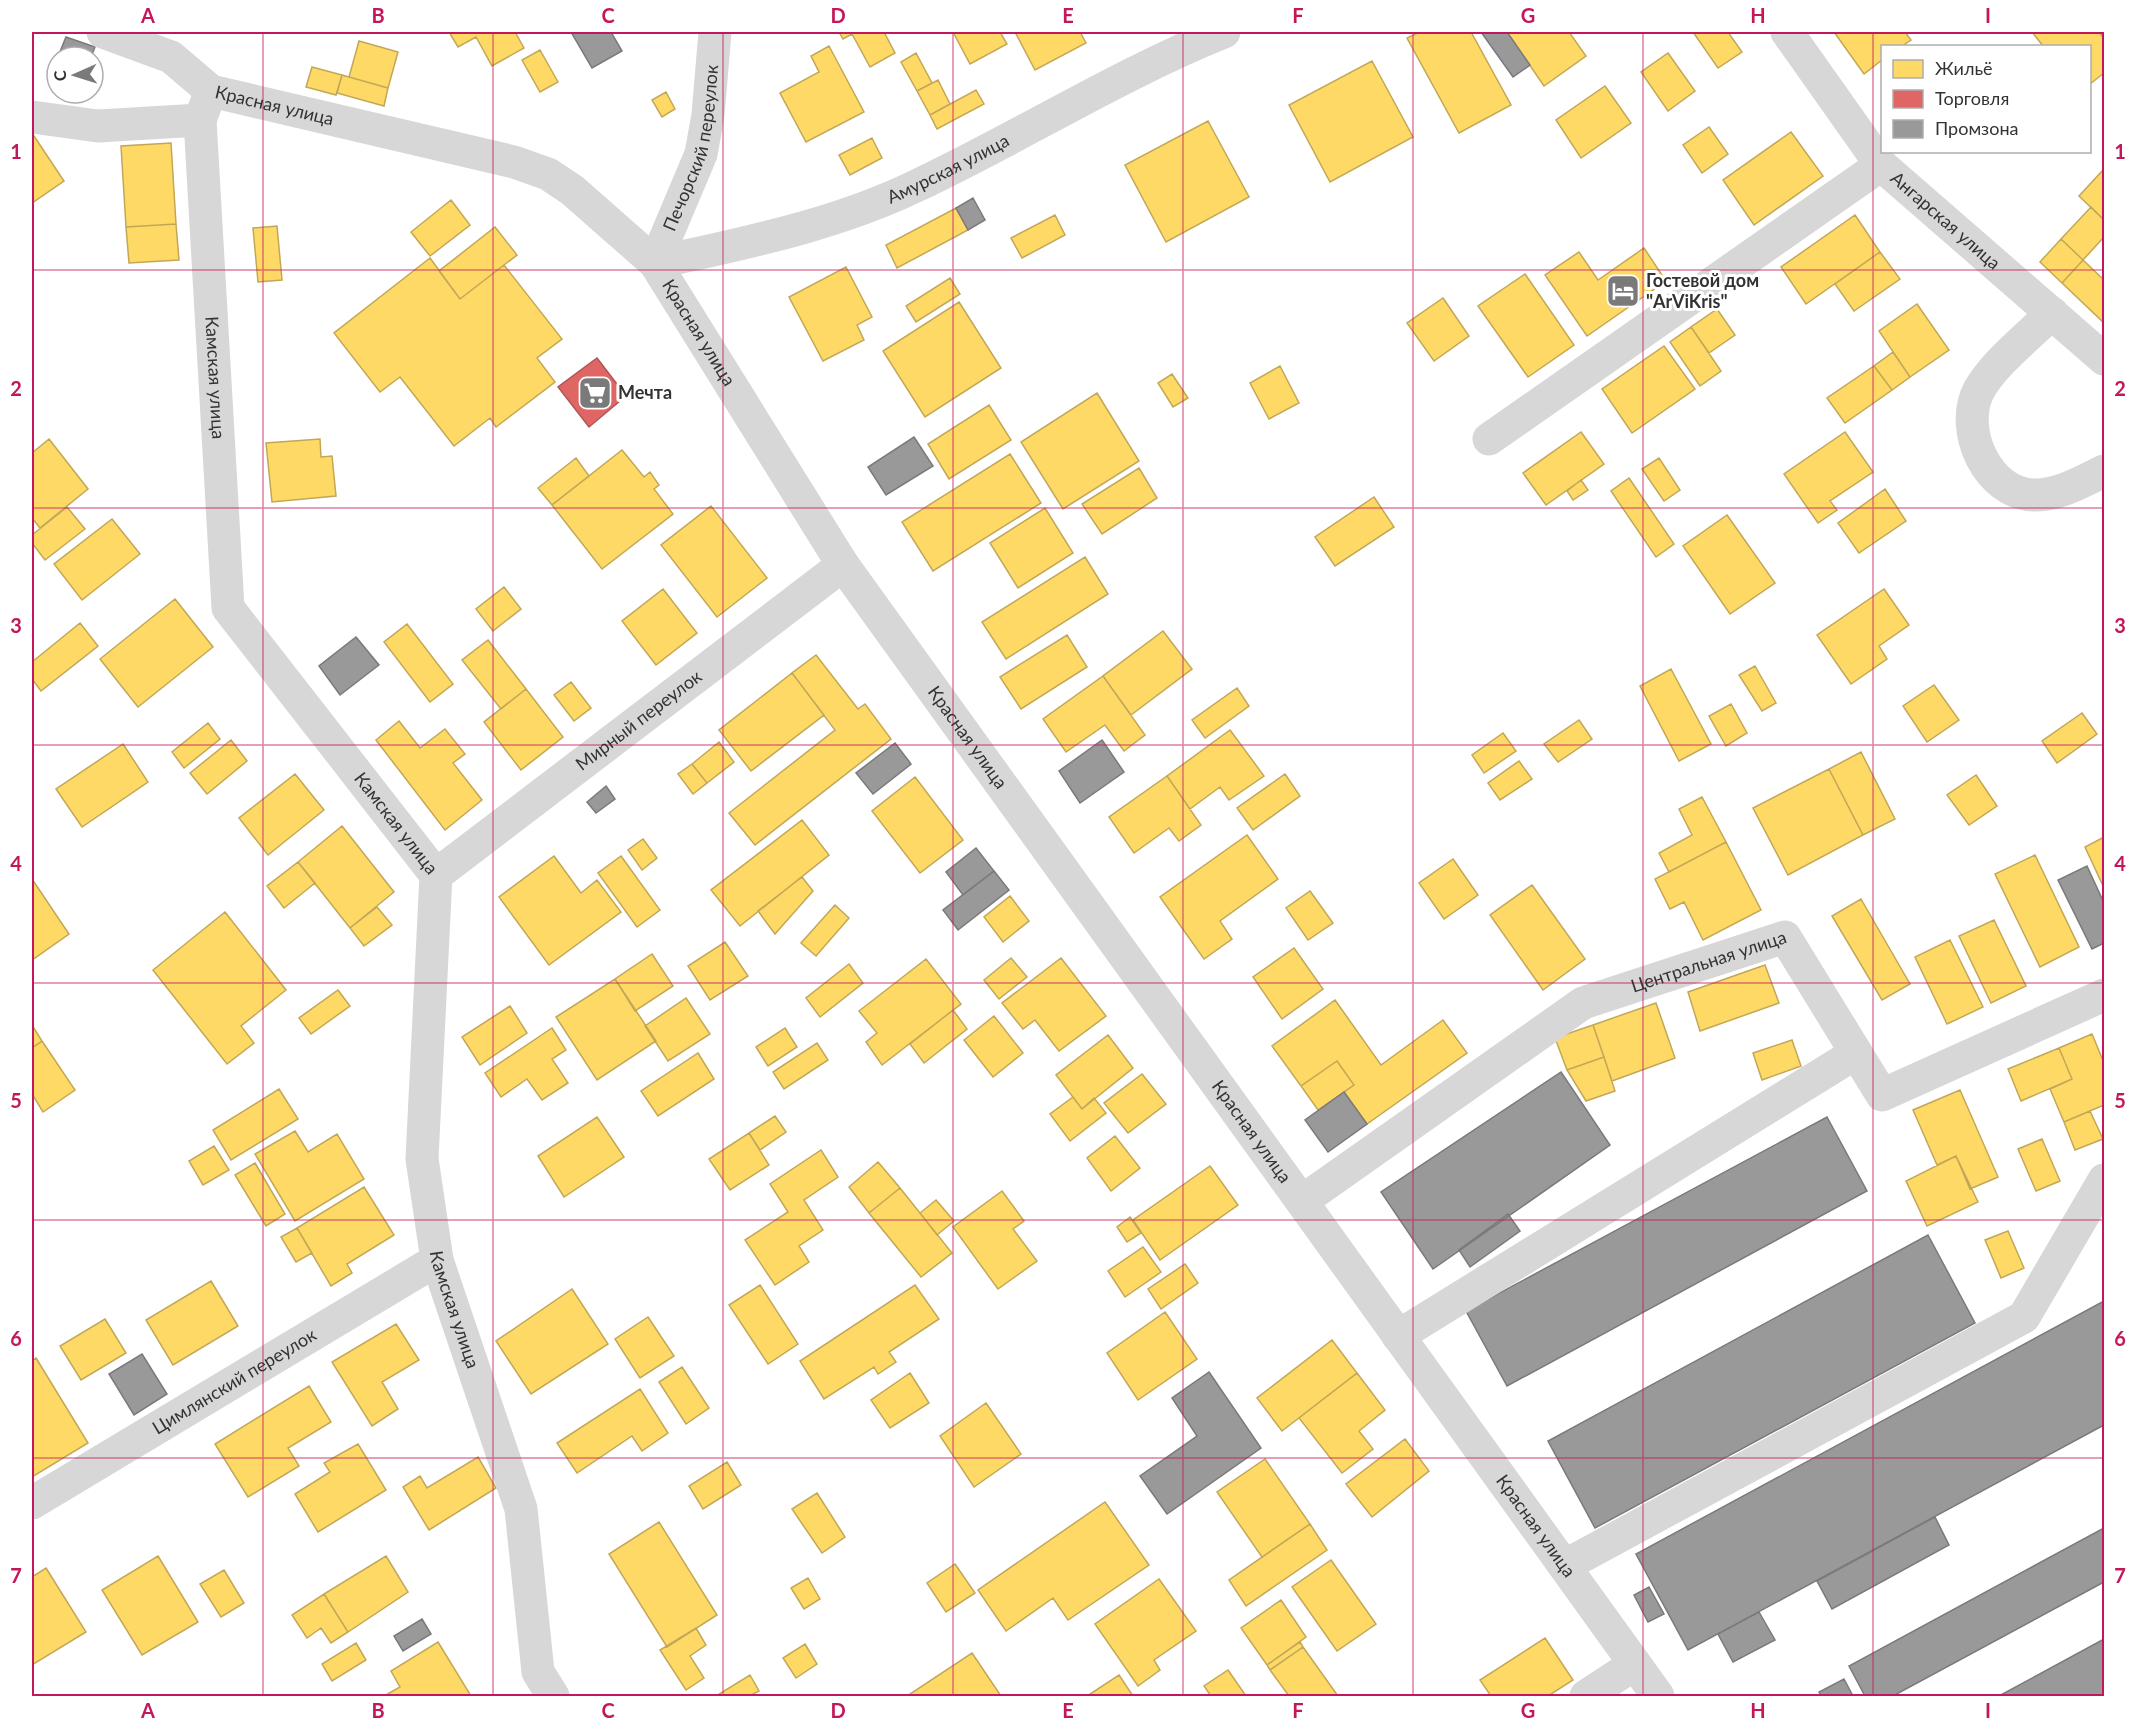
<svg xmlns="http://www.w3.org/2000/svg" width="2136" height="1728" viewBox="0 0 2136 1728" font-family="Lato,sans-serif">
<rect width="100%" height="100%" fill="#fff"/>
<!-- homes -->
<path fill="#ffd966" stroke="#c2a757" stroke-width="1.5" d="M449,32h66l9,16 -32,18 -16,-29 -18,10z
M839,32h45l11,21 -25,14 -18,-33 -9,5z
M953,32h47l7,12 -37,20z
M1015,32h65l6,11 -51,27z
M1420,32h51l40,73 -52,28 -52,-95z
M1507,32h62l17,24 -42,30z
M1693,32h35l14,20 -24,16z
M1834,32h71l6,8 -9,6h-20v14l-18,14z
M2032,32h67l5,7v34l-14,11v-38h-47z
M359,41l39,11 -10,36 -39,-11z
M829,46l35,66 -58,30 -26,-49 39,-21 -8,-16z
M540,50l18,32 -18,10 -18,-32z
M916,53l16,30 -15,8 -16,-29z
M1668,53l27,38 -27,20 -27,-39z
M1372,61l41,76 -83,45 -41,-77z
M312,67l30,8 -6,20 -30,-8z
M342,75l46,13 -4,18 -47,-13z
M938,80l12,24 -20,11 -13,-24z
M1605,86l26,37 -50,35 -25,-38z
M976,90l8,14 -47,25 -7,-14z
M666,92l9,17 -13,8 -10,-17z
M1208,121l41,76 -83,45 -41,-77z
M1709,127l19,27 -26,19 -19,-28z
M1791,132l32,44 -69,49 -31,-45z
M32,133l32,48 -32,22z
M872,138l10,20 -32,17 -11,-20z
M171,143l5,81 -50,3 -5,-81z
M2104,169v51l-25,-24z
M451,200l19,25 -40,31 -19,-24z
M2091,207l13,13v17l-21,23 -22,-21z
M956,208l12,22 -71,38 -11,-23z
M1055,215l10,20 -43,23 -11,-20z
M1855,215l25,37 -74,52 -25,-37z
M176,224l3,36 -50,3 -3,-36z
M277,226l5,54 -24,2 -5,-54z
M495,227l22,28 -57,44 -21,-28z
M2061,239l22,21 -21,23 -22,-21z
M1644,248l22,33 -79,55 -42,-61 34,-23 19,28z
M1880,252l20,27 -46,32 -19,-27z
M430,258l30,41 44,-34 58,74 -25,19 18,24 -59,45 -6,-9 -36,28 -54,-69 -20,15 -46,-59z
M2083,260l21,20v38l-2,3 -40,-38z
M846,267l26,50 -15,8 7,15 -41,21 -34,-64z
M1525,274l49,71 -46,32 -50,-71z
M950,278l10,16 -44,28 -10,-16z
M1443,298l26,38 -35,25 -27,-38z
M959,302l42,66 -76,49 -42,-66z
M1917,304l32,46 -39,27 -31,-46z
M1717,309l18,26 -26,18 -18,-26z
M1691,327l30,44 -21,15 -30,-44z
M1664,346l31,43 -63,44 -30,-44z
M1893,352l17,25 -18,13 -18,-24z
M1280,366l19,37 -30,16 -19,-36z
M1874,366l18,24 -47,33 -18,-25z
M1172,374l16,24 -15,9 -15,-24z
M1097,393l42,68 -76,48 -42,-67z
M989,405l22,35 -62,39 -21,-35z
M1581,432l23,32 -58,41 -23,-32z
M1845,432l28,40 -43,29 7,9 -19,13 -34,-49z
M49,439l39,50 -48,39 -8,-10v-65z
M320,439l1,18 11,-1 4,40 -64,6 -6,-59z
M622,450l22,27 6,-5 9,13 -5,4 19,25 -71,55 -50,-64z
M1010,454l31,49 -108,68 -31,-49z
M576,458l13,18 -37,29 -14,-17z
M1659,458l21,32 -16,11 -22,-32z
M1139,468l18,30 -55,36 -20,-30z
M1629,478l45,66 -18,13 -45,-66z
M1581,480l7,10 -15,10 -6,-9z
M1885,489l21,32 -47,32 -21,-30z
M1374,497l20,30 -59,39 -20,-29z
M711,506l56,72 -50,39 -56,-72z
M67,507l18,22 -40,31 -13,-17v-8z
M1045,508l28,45 -55,35 -28,-45z
M1727,515l48,68 -45,31 -47,-68z
M112,519l28,35 -58,46 -28,-36z
M1085,557l23,37 -102,65 -24,-37z
M504,587l17,22 -28,22 -17,-22z
M663,589l34,44 -41,32 -34,-44z
M1884,589l25,36 -30,21 8,13 -36,25 -34,-49z
M175,599l38,48 -75,60 -38,-48z
M80,623l18,23 -57,45 -9,-12v-17z
M407,624l46,60 -23,18 -46,-60z
M1163,631l29,38 -61,46 -28,-39z
M1067,635l20,32 -66,42 -21,-32z
M488,640l38,49 -25,20 -39,-49z
M816,655l42,54 7,-5 26,35 -136,106 -26,-32 106,-83 -43,-57z
M1755,666l21,37 -14,8 -23,-36z
M1671,669l40,75 -32,17 -39,-75z
M792,673l32,42 -73,56 -32,-41z
M1103,676l42,59 -21,16 -19,-26 -39,27 -23,-33z
M571,682l20,26 -17,13 -20,-26z
M1934,685l25,35 -32,22 -24,-36z
M1237,688l12,18 -44,32 -13,-18z
M526,689l37,48 -42,33 -37,-48z
M1731,704l16,29 -21,13 -17,-30z
M2082,713l15,21 -40,29 -15,-22z
M1579,720l13,19 -34,23 -14,-18z
M399,721l21,27 25,-19 20,25 -12,9 29,37 -37,30 -69,-90z
M208,723l12,16 -36,29 -12,-16z
M1230,730l34,46 -35,24 -9,-13 -30,22 -23,-33z
M1503,733l13,18 -32,22 -12,-18z
M231,740l16,21 -40,33 -17,-21z
M719,742l15,20 -27,21 -15,-19z
M123,744l25,38 -66,45 -26,-38z
M1861,752l34,67 -32,16 -34,-66z
M1519,761l13,18 -32,21 -12,-17z
M692,764l15,19 -14,11 -15,-20z
M1829,769l34,66 -75,40 -35,-67z
M295,774l29,36 -56,45 -29,-37z
M1285,774l15,22 -47,34 -16,-22z
M1976,775l21,31 -28,19 -22,-30z
M1167,776l34,49 -22,16 -10,-13 -35,25 -25,-36z
M915,777l48,63 -43,33 -48,-62z
M1702,797l24,45 -57,30 -10,-19 33,-18 -13,-26z
M802,820l27,35 -89,71 -29,-36z
M342,826l52,66 -44,36 -52,-66z
M1247,835l31,44 -58,42 12,18 -28,20 -44,-62z
M2104,837v51l-19,-41z
M643,839l14,19 -15,12 -14,-20z
M1726,842l35,68 -58,30 -19,-38 -14,7 -15,-30z
M2035,855l44,92 -39,20 -45,-93z
M554,856l27,37 16,-13 24,32 -72,53 -50,-68z
M621,856l39,54 -23,17 -39,-54z
M1453,859l25,36 -34,24 -25,-36z
M298,862l17,21 -31,25 -17,-22z
M802,877l11,14 -38,43 -17,-23z
M32,879l37,55 -37,26z
M1532,885l53,74 -42,31 -53,-75z
M1310,891l23,32 -25,17 -22,-32z
M1010,896l19,25 -26,21 -19,-25z
M1861,899l49,85 -28,16 -50,-84z
M835,905l14,13 -33,38 -15,-13z
M377,907l15,18 -28,21 -14,-18z
M225,912l61,78 -45,36 13,17 -27,21 -74,-94z
M1994,920l32,66 -35,17 -32,-67z
M1950,940l33,67 -36,17 -32,-67z
M725,942l23,34 -38,24 -22,-34z
M1294,948l29,41 -41,30 -29,-42z
M652,954l21,32 -38,25 -20,-32z
M1011,958l16,19 -28,22 -15,-19z
M1061,958l45,58 -47,35 -24,-31 -12,9 -21,-26z
M926,959l35,45 -79,61 -16,-23 11,-9 -18,-22z
M849,964l14,19 -43,34 -14,-19z
M1765,965l14,38 -79,28 -12,-39z
M615,979l41,62 -59,39 -41,-63z
M338,990l12,16 -39,28 -12,-16z
M686,998l24,36 -42,27 -23,-35z
M1335,1000l46,65 62,-45 24,33 -100,71 -23,-32 10,-7 -17,-24 -36,25 -29,-40z
M1656,1003l19,55 -63,23 -19,-56z
M510,1006l17,27 -47,32 -18,-28z
M953,1010l14,19 -43,34 -14,-19z
M994,1016l29,37 -30,24 -29,-37z
M32,1025l10,16 -10,7z
M1593,1025l11,32 -37,13 -12,-32z
M552,1028l14,22 -14,9 16,24 -26,17 -15,-21 -26,18 -16,-24z
M785,1028l12,19 -29,19 -12,-19z
M2092,1034l12,29v42l-40,17 -14,-33 22,-10 -13,-31z
M1108,1035l25,33 -51,41 -26,-34z
M1792,1040l9,26 -39,14 -9,-27z
M42,1041l33,49 -32,22 -11,-18v-46z
M817,1043l11,17 -44,29 -11,-17z
M2059,1048l13,31 -51,22 -13,-32z
M698,1053l16,26 -56,37 -17,-25z
M1604,1057l11,34 -29,10 -19,-31z
M1337,1061l17,24 -36,25 -17,-24z
M1142,1074l24,30 -38,29 -24,-30z
M279,1089l19,30 -67,41 -18,-30z
M1960,1090l38,87 -28,12 -14,-33 -19,9 -24,-55z
M1073,1097l9,12 12,-11 12,15 -36,28 -20,-27z
M2090,1111l13,28 -28,11 -11,-28z
M775,1116l11,16 -26,18 -11,-17z
M597,1117l27,40 -60,40 -26,-41z
M295,1131l13,21 29,-18 27,45 -69,42 -40,-67z
M749,1133l20,32 -39,25 -21,-31z
M1115,1136l25,32 -29,23 -24,-33z
M2042,1139l18,42 -24,10 -18,-42z
M214,1146l15,24 -26,15 -14,-24z
M821,1150l17,27 -34,23 19,30 -24,16 10,16 -34,23 -30,-45 43,-28 -18,-28z
M1956,1156l22,46 -51,24 -21,-45z
M878,1162l22,26 -31,25 -20,-26z
M255,1163l30,51 -19,12 -31,-51z
M1210,1166l28,39 -78,55 -27,-40z
M364,1187l30,48 -47,29 5,9 -21,13 -34,-58z
M900,1188l52,65 -31,24 -52,-64z
M1002,1191l22,30 -11,8 24,32 -39,28 -45,-62z
M936,1200l18,21 -17,14 -17,-22z
M1130,1217l11,16 -14,9 -10,-15z
M297,1228l15,25 -16,9 -15,-25z
M2008,1231l16,37 -23,10 -16,-38z
M1143,1247l18,25 -36,25 -17,-26z
M1185,1264l13,19 -37,26 -13,-20z
M211,1281l27,45 -65,39 -27,-45z
M760,1285l38,59 -30,20 -39,-59z
M915,1285l24,34 -50,33 7,10 -18,12 -4,-7 -50,32 -24,-38z
M572,1289l36,55 -77,50 -35,-53z
M1165,1312l32,47 -59,41 -31,-47z
M648,1317l26,39 -34,22 -25,-39z
M105,1319l21,34 -45,27 -21,-34z
M396,1324l23,36 -37,22 16,27 -26,17 -40,-64z
M1332,1340l25,33 -75,58 -25,-33z
M36,1358l52,85 -56,34v-116z
M682,1367l27,41 -23,16 -27,-42z
M910,1373l19,30 -39,25 -19,-28z
M1357,1373l28,37 -26,21 14,18 -31,24 -43,-55z
M309,1386l22,36 -43,26 11,18 -51,31 -33,-53z
M640,1389l28,44 -26,18 -10,-15 -55,37 -20,-30z
M986,1403l35,51 -47,33 -34,-51z
M1405,1439l24,32 -57,46 -26,-33z
M358,1444l28,46 -68,42 -23,-38 35,-22 -6,-9z
M478,1457l18,31 -67,42 -26,-43 17,-11 7,12z
M1265,1459l45,65 -48,33 -45,-65z
M727,1462l14,23 -38,24 -14,-23z
M817,1493l28,44 -23,16 -30,-44z
M1105,1502l44,63 -81,55 -15,-22 -47,33 -28,-41z
M659,1522l58,93 -50,32 -58,-93z
M1310,1524l17,26 -81,56 -17,-26z
M158,1556l40,66 -56,33 -40,-65z
M386,1556l22,36 -60,40 -24,-38z
M1331,1560l45,64 -39,27 -45,-64z
M955,1564l20,29 -29,19 -19,-29z
M46,1568l40,64 -54,33v-88z
M224,1570l20,33 -23,14 -21,-33z
M808,1578l12,21 -16,10 -13,-21z
M1159,1579l37,52 -42,29 6,10 -22,16 -43,-62z
M324,1594l24,38 -17,11 -10,-15 -14,10 -15,-23z
M1281,1600l25,37 -39,28 -26,-37z
M696,1628l10,17 -16,11 14,22 -18,12 -26,-40z
M1545,1638l28,42 -25,16h-57l-11,-16z
M438,1642l33,54h-87l16,-9 -9,-16z
M1300,1642l3,5 -33,23 -3,-5z
M356,1643l10,17 -34,21 -10,-17z
M805,1644l12,20 -21,14 -13,-20z
M1303,1647l35,49h-49l-19,-26z
M972,1653l29,43h-94z
M1228,1670l18,26h-35l-7,-10z
M750,1675l9,16 -10,5h-33z
M1119,1675l14,21h-46z"/>
<!-- shops -->
<path fill="#e06666" stroke="#ac5757" stroke-width="1.5" d="M597,358l29,38 -37,31 -31,-40z"/>
<!-- industry -->
<path fill="#999" stroke="#7a7a7a" stroke-width="1.5" d="M571,32h40l11,19 -30,17z
M1481,32h26l23,33 -17,12z
M66,37l29,10 -4,10h-22l-10,-3z
M973,198l12,22 -17,10 -12,-22z
M914,437l19,29 -47,29 -18,-28z
M356,637l23,28 -39,30 -21,-29z
M1102,740l22,32 -44,31 -21,-32z
M895,743l16,21 -38,30 -17,-21z
M606,786l9,13 -19,14 -9,-11z
M976,848l18,23 -31,24 -17,-23z
M2087,866l17,37v40l-12,6 -34,-69z
M994,871l15,19 -51,40 -15,-20z
M1561,1072l49,73 -177,124 -52,-77z
M1344,1092l23,32 -39,28 -23,-32z
M1827,1117l40,74 -360,195 -41,-75z
M1508,1214l12,17 -50,36 -11,-17z
M1928,1235l47,88 -380,205 -47,-87z
M2104,1301v124l-416,225 -52,-96z
M142,1354l25,40 -33,21 -25,-41z
M1209,1372l52,76 -94,66 -27,-38 57,-40 -25,-38z
M1935,1517l14,28 -117,64 -15,-28z
M2104,1528v54l-211,114h-28l-16,-30z
M1649,1587l15,27 -16,8 -14,-27z
M1759,1612l16,28 -42,22 -15,-28z
M422,1619l9,15 -28,17 -9,-15z
M2104,1639v57h-105z
M1844,1679l9,17h-32l-2,-4z"/>
<g fill="none" stroke-linecap="round" stroke-linejoin="round">
<!-- minor -->
<g stroke="#d7d7d7" stroke-width="33">
<path id="s1" d="M103,32l68,25 40,34 303,71 34,12 24,16 83,73 188,302 815,1131"/>
<path id="s2" d="M1787,32l94,133 223,194"/>
<path d="M32,117l66,9 102,-6 7,-19"/>
<path id="s3" d="M200,120l28,488 208,267 -14,284 15,101 84,249 17,163 15,24"/>
<path id="s4" d="M655,263c88,-20 178,-37 261,-77 104,-49 201,-111 308,-154"/>
<path id="s5" d="M655,263l46,-109 7,-39 7,-83"/>
<path d="M2052,313c-22,22 -58,50 -73,77 -21,40 9,105 56,105 25,0 48,-14 69,-24"/>
<path d="M1489,439l392,-274"/>
<path id="s6" d="M436,875l407,-310"/>
<path id="s7" d="M1302,1201l281,-198 202,-66 97,158 222,-100"/>
<path d="M1398,1336l458,-283"/>
<path id="s8" d="M32,1503l405,-243"/>
<path d="M1566,1565l458,-248 80,-137"/>
<path d="M1586,1696l49,-32"/>
</g>
</g>
<!-- grid -->
<path fill="none" stroke="#c2185b" stroke-width="1.5" stroke-opacity="0.55" d="M263,32v1664M493,32v1664M723,32v1664M953,32v1664M1183,32v1664M1413,32v1664M1643,32v1664M1873,32v1664M32,270h2072M32,508h2072M32,745h2072M32,983h2072M32,1220h2072M32,1458h2072"/>
<!-- icons -->
<defs>
<g id="hotel-square" transform="scale(1.725)"><rect x="-9" y="-9" width="18" height="18" rx="4" fill="#7a7a7a" stroke="#fff"/><path d="M-6-4.5h1.5V1H6V5H4.5V3h-9V5H-6ZM-4 0a1.8 1.8 0 1 1 3.6 0ZM.5 0V-2.5h3Q6-2.5 6 0Z" fill="#fff"/></g>
<g id="supermarket-square" transform="scale(1.725)"><rect x="-9" y="-9" width="18" height="18" rx="4" fill="#7a7a7a" stroke="#fff"/><path d="M-6-5.5h2.5l.6 2H6L4.5 2H-2.5L-4.4-4H-6ZM-1.5 3.2a1.3 1.3 0 1 0 .1 0ZM3 3.2a1.3 1.3 0 1 0 .1 0Z" fill="#fff"/></g>
</defs>
<g fill-rule="evenodd">
<use href="#hotel-square" x="1623" y="291"/>
<use href="#supermarket-square" x="595" y="393"/>
</g>
<g text-anchor="middle" stroke-width="6" stroke-linejoin="round" paint-order="stroke">
<!-- street labels -->
<g font-size="18" fill="#333" stroke="#fff">
<text dy="6" stroke="none"><textPath href="#s1" startOffset="190">Красная улица</textPath></text>
<text dy="6" stroke="none"><textPath href="#s5" startOffset="122">Печорский переулок</textPath></text>
<text dy="6" stroke="none"><textPath href="#s4" startOffset="309">Амурская улица</textPath></text>
<text dy="6" stroke="none"><textPath href="#s2" startOffset="248">Ангарская улица</textPath></text>
<text dy="6" stroke="none"><textPath href="#s1" startOffset="694">Красная улица</textPath></text>
<text dy="6" stroke="none"><textPath href="#s3" startOffset="258">Камская улица</textPath></text>
<text dy="6" stroke="none"><textPath href="#s6" startOffset="255">Мирный переулок</textPath></text>
<text dy="6" stroke="none"><textPath href="#s1" startOffset="1180">Красная улица</textPath></text>
<text dy="6" stroke="none"><textPath href="#s3" startOffset="762">Камская улица</textPath></text>
<text dy="6" stroke="none"><textPath href="#s7" startOffset="476">Центральная улица</textPath></text>
<text dy="6" stroke="none"><textPath href="#s1" startOffset="1666">Красная улица</textPath></text>
<text dy="6" stroke="none"><textPath href="#s3" startOffset="1266">Камская улица</textPath></text>
<text dy="6" stroke="none"><textPath href="#s8" startOffset="236">Цимлянский переулок</textPath></text>
<text dy="6" stroke="none"><textPath href="#s1" startOffset="2152">Красная улица</textPath></text>
</g>
<!-- poi labels -->
<g font-size="18" font-weight="bold" fill="#333" stroke="#fff" text-anchor="start">
<text x="1646" y="287">Гостевой дом<tspan x="1646" dy="21">"ArViKris"</tspan></text>
<text x="618" y="399">Мечта</text>
</g>
</g>
<!-- border -->
<rect width="2136" height="1728" fill="none" stroke="#ffffff" stroke-width="66"/>
<!-- legend -->
<rect x="1881" y="45" width="210" height="108" fill="#ffffff" stroke="#adadad" stroke-width="1.5"/>
<rect x="1893" y="60" width="30" height="18" fill="#ffd966" stroke="#adadad" stroke-width="1.5"/>
<text x="1935" y="75" font-size="18" fill="#333333">Жильё</text>
<rect x="1893" y="90" width="30" height="18" fill="#e06666" stroke="#adadad" stroke-width="1.5"/>
<text x="1935" y="105" font-size="18" fill="#333333">Торговля</text>
<rect x="1893" y="120" width="30" height="18" fill="#999999" stroke="#adadad" stroke-width="1.5"/>
<text x="1935" y="135" font-size="18" fill="#333333">Промзона</text>
<!-- north arrow -->
<g transform="translate(75 75) rotate(267)"><circle r="28" fill="#ffffff" stroke="#adadad" stroke-width="1.5"/>
<path d="M0-4.5L10 22L0 15L-10 22Z" fill="#7a7a7a"/>
<text y="-9" font-size="16" font-weight="bold" text-anchor="middle" fill="#333333">С</text>
</g>
<rect x="33" y="33" width="2070" height="1662" fill="none" stroke="#c2185b" stroke-width="2"/>
<g font-size="20" text-anchor="middle" font-weight="bold" fill="#c2185b">
<text x="148" y="23">A</text>
<text x="378" y="23">B</text>
<text x="608" y="23">C</text>
<text x="838" y="23">D</text>
<text x="1068" y="23">E</text>
<text x="1298" y="23">F</text>
<text x="1528" y="23">G</text>
<text x="1758" y="23">H</text>
<text x="1988" y="23">I</text>
<text x="16" y="159">1</text>
<text x="2120" y="159">1</text>
<text x="16" y="396">2</text>
<text x="2120" y="396">2</text>
<text x="16" y="633">3</text>
<text x="2120" y="633">3</text>
<text x="16" y="871">4</text>
<text x="2120" y="871">4</text>
<text x="16" y="1108">5</text>
<text x="2120" y="1108">5</text>
<text x="16" y="1346">6</text>
<text x="2120" y="1346">6</text>
<text x="16" y="1583">7</text>
<text x="2120" y="1583">7</text>
<text x="148" y="1718">A</text>
<text x="378" y="1718">B</text>
<text x="608" y="1718">C</text>
<text x="838" y="1718">D</text>
<text x="1068" y="1718">E</text>
<text x="1298" y="1718">F</text>
<text x="1528" y="1718">G</text>
<text x="1758" y="1718">H</text>
<text x="1988" y="1718">I</text>
</g>
</svg>
